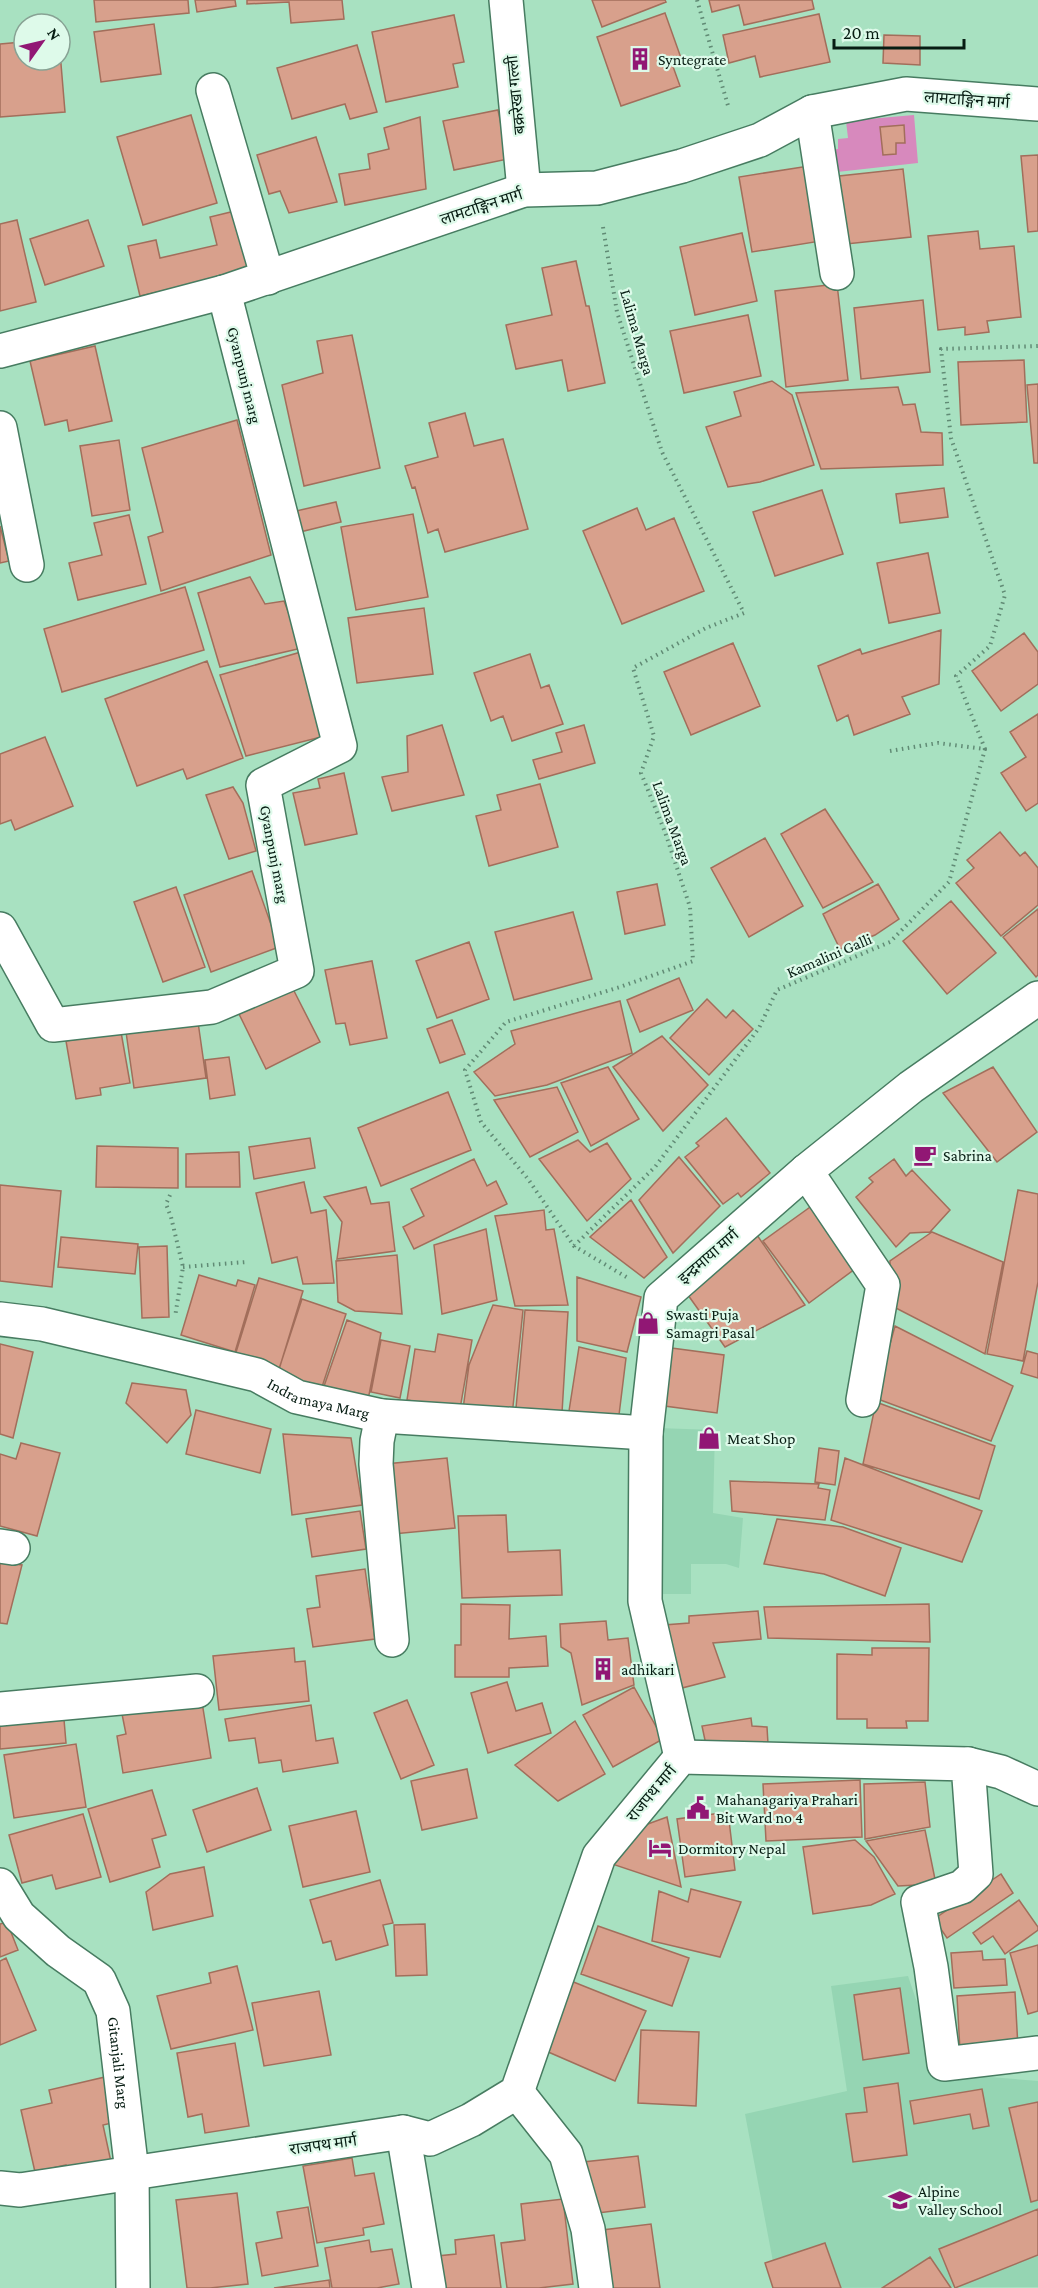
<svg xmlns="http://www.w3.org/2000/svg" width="1038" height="2288" viewBox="0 0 1038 2288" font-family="'Crimson Pro','Noto Sans Devanagari',serif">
<rect width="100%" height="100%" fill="#a8e1c1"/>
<!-- built -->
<path fill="#95d5b3" d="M657,1428l58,2 -2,83 30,5 -4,50 -13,-4h-35v30h-31z
M908,1976l33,97 97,8v206l-260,1 -33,-174 102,-23 -16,-105z"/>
<!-- green -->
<path fill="#d789bd" d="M914,115l4,48 -90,10 -3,-23 13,-1v-10l10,-1 -2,-17z"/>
<!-- building -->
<path fill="#d8a08c" stroke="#a26e5b" stroke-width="1.5" d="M94,0h94l1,13 -93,9z
M195,0h40l1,6 -39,6z
M247,0h95l2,19 -53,4 -2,-21 -42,2z
M592,0h73l1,2 -64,25z
M709,0h103l2,9 -70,16 -5,-20 -27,7z
M665,13l16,45 -10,3 9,25 -59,20 -24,-69z
M819,14l11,48 -70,15 -5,-21 -26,7 -6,-28z
M454,15l10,47 -11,2 5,23 -72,15 -14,-70z
M154,24l7,50 -60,8 -7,-50z
M21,29h3v31h36v-8l5,60 -65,5v-73l22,-2z
M884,35l36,1v29l-37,-2z
M357,45l20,67 -27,7 -5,-15 -53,15 -15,-51z
M498,110l10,49 -54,11 -11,-49z
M191,115l26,88 -74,22 -26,-88z
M420,117l6,72 -81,16 -6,-31 31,-5 -2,-15 21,-5 -5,-21z
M904,125l1,18h-9v11l-13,1 -3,-28z
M316,137l21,65 -48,11 -9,-22 -11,3 -12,-39z
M1038,155v76l-10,1 -7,-76z
M815,165l12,75 -75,12 -13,-75z
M903,169l8,68 -74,8 -7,-68z
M235,211l14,60 -109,25 -12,-50 28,-6 4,18 57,-13 -7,-28z
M17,220l19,82 -36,9v-87z
M88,220l16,46 -59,19 -15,-46z
M978,231l2,18 34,-3 7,71 -34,4 2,11 -24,3v-8l-27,3 -10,-94z
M742,233l15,68 -62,14 -15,-68z
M576,261l10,45h3l16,77 -37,8 -6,-31 -46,9 -10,-44 46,-10 -10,-47z
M837,284l11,96 -62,7 -11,-96z
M923,300l7,72 -69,7 -7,-71z
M748,315l13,61 -77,17 -14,-62z
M352,335l28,133 -76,18 -22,-101 41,-12 -6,-32z
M95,346l17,75 -43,10 -2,-11 -22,5 -15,-64z
M1024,360l3,62 -66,3 -3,-63z
M772,381l20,14 22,70 -54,17 -32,5 -22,-60 35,-11 -7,-24z
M1038,384v79h-4l-7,-78z
M898,387l5,18 12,-1 6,28 21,1 1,32 -122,4 -25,-76z
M465,413l9,33 29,-7 25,90 -83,23 -7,-23 -10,4 -13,-46 -3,1 -7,-22 33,-9 -9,-34z
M237,420l34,135 -110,36 -13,-54 15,-5 -21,-84z
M119,440l11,70 -38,6 -12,-70z
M944,488l4,29 -48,6 -4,-29z
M822,490l21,64 -68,22 -22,-64z
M336,502l5,20 -41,10 -4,-21z
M637,508l9,22 28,-12 30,73 -82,33 -39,-93z
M413,514l15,83 -72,13 -15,-83z
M129,515l17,69 -68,16 -9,-37 33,-8 -8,-32z
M0,526l9,35 -9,2z
M928,553l12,60 -51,10 -12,-60z
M250,577l15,27 19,-3 18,47 -82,19 -22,-74z
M185,587l19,63 -142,42 -18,-63z
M424,608l9,66 -76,9 -9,-65z
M941,630l-2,54 -37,13 8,17 -56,21 -6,-20 -11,6 -19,-55 42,-17 2,5z
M1024,633l14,19v32l-37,27 -29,-40z
M733,643l27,63 -69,29 -27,-63z
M301,652l24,84 -79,20 -26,-81z
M530,654l11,34 8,-3 14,39 -51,17 -9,-25 -12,5 -17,-48z
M207,661l36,97 -56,21 -4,-10 -46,17 -32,-87z
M1038,714v89l-12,8 -25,-38 25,-16 -16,-25z
M442,725l22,70 -72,16 -10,-34 26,-5 -1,-36z
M584,725l11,38 -56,16 -6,-19 29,-8 -6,-19z
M45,737l28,69 -58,24 -4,-10 -11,4v-70z
M344,773l13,61 -52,11 -12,-52 27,-5 -2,-9z
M540,784l18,63 -69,19 -13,-50 25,-6 -4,-15z
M233,787l10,16 13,48 -27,8 -23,-64z
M825,809l48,73 -50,26 -42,-74z
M1000,832l20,24 5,-4 13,16v37l-37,31 -45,-53 18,-15 -7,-8z
M765,838l38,68 -54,31 -38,-69z
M252,871l27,76 -68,25 -27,-77z
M657,884l8,41 -40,9 -8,-42z
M878,884l21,35 -24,16 -35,14 -17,-35z
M176,887l29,80 -42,15 -29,-80z
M951,901l45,52 -49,41 -44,-53z
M1038,909v66l-2,2 -33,-40z
M573,912l19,67 -78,21 -19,-68z
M469,942l20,57 -52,19 -21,-57z
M372,961l15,77 -37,7 -5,-22 -9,1 -11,-54z
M679,978l14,32 -53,22 -13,-32z
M292,987l28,55 -54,27 -27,-55z
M707,999l19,19 7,-8 20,19 -44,46 -39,-37z
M620,1001l12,52 -85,32 -52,11 -21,-24 41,-28 -4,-13z
M452,1020l13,34 -25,9 -13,-34z
M198,1022l8,56 -72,10 -8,-56z
M121,1032l9,51 -30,5 1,7 -25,4 -10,-58z
M662,1036l46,49 -45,46 -50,-64z
M229,1057l6,38 -25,4 -5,-39z
M608,1067l31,52 -48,27 -30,-63z
M993,1067l44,65 -40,30 -54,-69z
M557,1087l21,45 -48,25 -36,-57z
M448,1092l23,58 -90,36 -23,-58z
M726,1118l44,55 -29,24 -3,-4 -15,11 -38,-47 14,-11 -3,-3z
M310,1138l5,30 -61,11 -5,-32z
M578,1140l12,12 17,-9 24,36 -44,42 -48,-62z
M97,1146l81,2v40l-82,-1z
M239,1152l1,35h-54v-33z
M679,1157l41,49 -47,47 -34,-53z
M474,1159l13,27 9,-5 11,23 -93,45 -11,-22 21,-11 -13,-27z
M894,1159l12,17 6,-6 38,40 -20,22 -20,1 -14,14 -40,-50 17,-15 -4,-4z
M304,1182l7,31 15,-3 8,73 -31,1 -6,-27 -25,6 -16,-70z
M0,1185l61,6 -9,96 -52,-6z
M366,1187l5,17 18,-2 6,49 -58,8 5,-37 -18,-25z
M1018,1190l20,4v88l-15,79 -36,-7z
M631,1200l36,57 -23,21 -54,-41z
M813,1205l46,61 -50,37 -46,-62z
M544,1210l2,20 8,-1 14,76 -53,1 -20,-90z
M486,1229l11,71 -55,14 -8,-69z
M932,1232l71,30 -18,92 -95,-49v-44z
M757,1235l48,70 -80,42 -37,-52z
M61,1237l77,7 -3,30 -77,-7z
M167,1246l2,71 -27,1 -3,-71z
M397,1255l5,59 -47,-3 -17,-9 -2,-41z
M199,1275l37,11 2,-6 17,5 -20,67 -54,-17z
M577,1277l64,20 -14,55 -50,-11z
M259,1278l44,13 -26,85 -44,-14z
M302,1299l44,15 -27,82 -44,-15z
M493,1305l30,5 -11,106 -49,-7 6,-44z
M525,1310l43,2 -6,101 -46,-5z
M347,1320l34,13 -13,67 -46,-8z
M895,1326l118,60 -22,55 -116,-43z
M438,1334l34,6 -12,69 -53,-9 8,-51 20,3z
M381,1340l29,6 -10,52 -29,-6z
M0,1344l33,8 -20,86 -13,-4z
M579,1347l47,11 -7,57 -50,-4z
M664,1347l60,8 -7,58 -60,-8z
M1027,1351l11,3v24l-17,-5z
M132,1383l54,7 5,25 -24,28 -41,-40z
M876,1402l119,44 -16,53 -116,-35z
M196,1410l75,19 -11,44 -74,-19z
M283,1434l68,4 11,67 -70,10z
M21,1443l39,10 -23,83 -37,-10v-72l16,5z
M819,1448l20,3 -4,34 -20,-3z
M447,1458l8,70 -62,6 -8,-70z
M845,1458l137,53 -20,51 -131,-42z
M730,1481l89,3 -1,4 12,2 -5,30 -93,-9z
M360,1511l6,38 -54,8 -6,-38z
M506,1515l2,37 52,-2 2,45 -100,3 -4,-82z
M777,1519l66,8 58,21 -16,48 -61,-22 -60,-10z
M0,1562l22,3 -15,59 -7,-1z
M365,1569l10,70 -62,8 -6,-38 13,-2 -4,-31z
M461,1604l49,1 -1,34 37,-3 2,30 -39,2v9h-54v-32h6z
M929,1604l1,38 -162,-4 -4,-31z
M758,1611l3,28 -48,4 12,34 -43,11 -18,-63 25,-2v-7z
M606,1621l2,19 20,-2 6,47 -52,20 -11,-52 -10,-6 -1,-23z
M294,1648l1,14 10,-1 4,40 -90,9 -6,-54z
M872,1648h57l-1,73h-22l1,7h-40v-9h-30v-65l35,1z
M507,1682l9,29 26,-8 9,30 -63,20 -17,-60z
M634,1687l29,52 -50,28 -30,-52z
M201,1696l10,62 -88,15 -6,-37 9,-2 -5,-25z
M407,1700l27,65 -33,14 -27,-66z
M311,1705l5,36 17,-3 5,25 -55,9 -2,-12 -22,3 -4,-25 -26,3 -4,-22z
M63,1708l3,35 -66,6v-36z
M751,1718l1,8 15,1 1,17 -62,1 -4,-19z
M575,1721l30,53 -47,27 -43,-36z
M76,1744l10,63 -72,11 -10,-63z
M467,1769l10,49 -55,12 -11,-49z
M860,1780l2,57 -96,4 -3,-57z
M925,1782l5,45 -65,12 -1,-55z
M257,1788l14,42 -64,22 -14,-42z
M152,1790l14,45 -14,4 8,28 -50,15 -22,-73z
M356,1811l14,61 -67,15 -14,-61z
M728,1812l7,58 -50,7 -8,-58z
M83,1814l18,63 -45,12 -4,-14 -30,8 -13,-48z
M667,1817l14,70 -78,-26 23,-29z
M925,1830l11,54 -38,2 -32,-45z
M855,1840l19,17 21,37 -24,11 -58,9 -10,-67z
M204,1867l9,49 -60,14 -7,-38 24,-18z
M1001,1874l12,19 -66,45 -13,-19z
M380,1880l13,43 -10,2 5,20 -52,15 -5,-19 -8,2 -13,-43z
M691,1889l50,13 -21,55 -68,-16 7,-50 29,11z
M1019,1900l19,27v3l-33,24 -12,-18 -12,8 -8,-11z
M7,1922l11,28 -18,7v-33z
M425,1924l2,51 -31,1 -2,-51z
M598,1926l91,32 -17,48 -91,-32z
M1038,1945v66l-10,3 -18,-61z
M982,1951l1,9 22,-1 2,26 -53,3 -3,-35z
M6,1958l30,72 -36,15v-84z
M237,1966l16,64 -82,19 -14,-53 54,-13 -2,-10z
M571,1981l75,30 -31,70 -69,-30z
M900,1988l9,65 -46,7 -9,-65z
M319,1991l12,64 -67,11 -12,-63z
M1015,1992l3,56 -58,3 -3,-55z
M641,2030l58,2 -3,74 -58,-3z
M235,2043l14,83 -44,7 -3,-19 -14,3 -11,-64z
M105,2077l11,45 -13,3 8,37 -43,10 -2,-7 -31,7 -14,-62 31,-7 -3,-13z
M898,2083l9,72 -54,7 -7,-48 21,-2 -3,-24z
M982,2089l7,37 -16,3 -3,-15 -56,10 -4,-23z
M1038,2102v98l-7,2 -22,-94z
M638,2156l7,51 -55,7 -7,-52z
M352,2158l3,18 19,-3 10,51 -21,4 1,7 -47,8 -14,-77z
M237,2193l11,91 -38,4h-23l-11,-88z
M563,2199l10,85 -34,4h-32l-6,-45 24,-3 -4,-36z
M308,2207l10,59 -56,10 -6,-33 26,-5 -5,-26z
M1038,2209v46l-83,33 -16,-39z
M651,2224l9,64h-58l-8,-57z
M494,2235l7,53h-69l-4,-31 28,-3 -1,-14z
M369,2240l2,12 21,-3 7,35 -22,4h-45l-7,-40z
M825,2243l16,45h-68l-8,-25z
M930,2257l21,31h-69z
M329,2280l1,8h-56z"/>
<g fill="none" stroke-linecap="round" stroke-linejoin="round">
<!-- minor casing -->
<g stroke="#477c61" stroke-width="36">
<g id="minor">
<path d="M506,0l18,190"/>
<path d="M213,90l55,188"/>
<path d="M812,112l25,161"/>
<path d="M0,351l224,-59 300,-102 73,-2 85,-22 78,-26 52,-28 94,-18 132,10"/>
<path d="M0,428l27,137"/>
<path d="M0,929l53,96 159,-18 85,-36 -34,-186 77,-39 -116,-454"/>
<path d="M806,1171l77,114 -20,115"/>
<path id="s1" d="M0,1319l42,5 215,51 40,22 85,19 264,17"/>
<path d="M382,1416l-5,25 -1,23 16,176"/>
<path d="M0,1546l13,2"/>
<path d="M0,1709l197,-18"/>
<path d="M681,1757l-36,-156 1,-168 15,-135 145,-127 105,-84 127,-89"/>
<path d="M968,1764l33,8 37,17"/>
<path id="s2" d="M0,1885l19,31 39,35 41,29 14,31 19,161 1,116"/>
<path d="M517,2092l49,62 22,75 8,59"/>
<path d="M403,2132l26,156"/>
<path d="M0,2188l20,2 383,-58 27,7 41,-19 46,-28 82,-236 82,-99 287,7 8,110 -14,13 -44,15 13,65 13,97 94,-11"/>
</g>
</g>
<!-- path -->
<path stroke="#618b75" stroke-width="4" stroke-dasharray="1.5 4.5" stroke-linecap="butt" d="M697,0l32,109
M603,227l14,85 45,140 82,161 -38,15 -73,40 21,68 -13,37 24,59 25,75 3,54 -73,26 -114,35 -41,48 16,52 47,57 46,67 54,32
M890,751l48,-8 47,6 -29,-73 34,-30 15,-51 -54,-157 -10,-89 97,-3
M170,1195l-4,9 5,13 12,50 -8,50
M574,1246l81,-79 104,-139 18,-38 113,-48 59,-60 36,-133
M183,1267l63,-5"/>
<!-- minor -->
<use href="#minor" stroke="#fff" stroke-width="33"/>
</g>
<!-- icons -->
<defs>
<g id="building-bare" transform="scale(1.8)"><path d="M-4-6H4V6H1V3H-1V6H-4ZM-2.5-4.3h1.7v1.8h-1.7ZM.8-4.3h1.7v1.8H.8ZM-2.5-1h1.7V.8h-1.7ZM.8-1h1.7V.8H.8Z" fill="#911774" stroke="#defaea" stroke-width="2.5" paint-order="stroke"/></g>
<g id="cafe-bare" transform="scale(1.8)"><path d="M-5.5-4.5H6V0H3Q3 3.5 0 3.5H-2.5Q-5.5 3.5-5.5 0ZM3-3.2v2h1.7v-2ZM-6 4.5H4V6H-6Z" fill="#911774" stroke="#defaea" stroke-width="2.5" paint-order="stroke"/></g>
<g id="shop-bare" transform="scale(1.8)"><path d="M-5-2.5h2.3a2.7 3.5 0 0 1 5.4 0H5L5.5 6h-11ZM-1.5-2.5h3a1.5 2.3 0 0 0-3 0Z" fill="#911774" stroke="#defaea" stroke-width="2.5" paint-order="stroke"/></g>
<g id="civic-bare" transform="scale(1.8)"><path d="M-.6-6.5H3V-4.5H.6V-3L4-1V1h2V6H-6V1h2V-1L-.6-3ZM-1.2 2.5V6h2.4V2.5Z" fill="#911774" stroke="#defaea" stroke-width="2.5" paint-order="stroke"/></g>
<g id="hotel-bare" transform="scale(1.8)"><path d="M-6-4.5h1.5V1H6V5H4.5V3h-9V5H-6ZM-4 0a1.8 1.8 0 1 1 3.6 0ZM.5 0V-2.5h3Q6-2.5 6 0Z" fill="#911774" stroke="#defaea" stroke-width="2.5" paint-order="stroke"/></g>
<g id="school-bare" transform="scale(1.8)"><path d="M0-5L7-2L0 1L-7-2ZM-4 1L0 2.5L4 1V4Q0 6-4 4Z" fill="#911774" stroke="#defaea" stroke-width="2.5" paint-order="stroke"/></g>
</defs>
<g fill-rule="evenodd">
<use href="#building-bare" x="640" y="59"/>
<use href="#cafe-bare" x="925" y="1155"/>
<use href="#shop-bare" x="648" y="1323"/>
<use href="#shop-bare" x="709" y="1438"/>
<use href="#building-bare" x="603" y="1669"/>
<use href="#civic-bare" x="698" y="1808"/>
<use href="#hotel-bare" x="660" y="1848"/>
<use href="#school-bare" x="900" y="2200"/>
</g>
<g text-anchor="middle" stroke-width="4.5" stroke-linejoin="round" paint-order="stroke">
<!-- poi labels -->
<g font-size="16" fill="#071d13" stroke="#defaea" text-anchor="start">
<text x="658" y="65">Syntegrate</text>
<text x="943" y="1161">Sabrina</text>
<text x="666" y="1320">Swasti Puja<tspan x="666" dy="18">Samagri Pasal</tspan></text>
<text x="727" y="1444">Meat Shop</text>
<text x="621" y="1675">adhikari</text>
<text x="716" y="1805">Mahanagariya Prahari<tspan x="716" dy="18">Bit Ward no 4</tspan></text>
<text x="678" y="1854">Dormitory Nepal</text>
<text x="918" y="2197">Alpine<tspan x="918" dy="18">Valley School</tspan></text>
</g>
<!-- street labels -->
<g font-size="16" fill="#071d13" stroke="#defaea">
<text transform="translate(515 95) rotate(-96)" y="6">बक्ररेखा गल्ली</text>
<text transform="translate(967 99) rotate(4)" y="6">लामटाङ्गिन मार्ग</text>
<text transform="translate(481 206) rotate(-18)" y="6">लामटाङ्गिन मार्ग</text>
<text transform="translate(638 332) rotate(74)" y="6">Lalima Marga</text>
<text transform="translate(245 375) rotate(76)" y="6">Gyanpunj marg</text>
<text transform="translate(673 823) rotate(70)" y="6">Lalima Marga</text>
<text transform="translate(275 854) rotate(79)" y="6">Gyanpunj marg</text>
<text transform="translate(829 955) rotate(-23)" y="6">Kamalini Galli</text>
<text transform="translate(708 1256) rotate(-41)" y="6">इन्द्रमाया मार्ग</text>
<text dy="6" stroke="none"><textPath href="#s1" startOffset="330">Indramaya Marg</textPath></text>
<text transform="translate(651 1793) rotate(-50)" y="6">राजपथ मार्ग</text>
<text dy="6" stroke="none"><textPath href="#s2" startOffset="225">Gitanjali Marg</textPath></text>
<text transform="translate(323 2144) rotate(-8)" y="6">राजपथ मार्ग</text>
</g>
</g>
<!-- north arrow -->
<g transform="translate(42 42) rotate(56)"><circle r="28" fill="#defaea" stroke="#88a294" stroke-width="1.5"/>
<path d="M0-4.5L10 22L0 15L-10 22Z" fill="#911774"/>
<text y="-9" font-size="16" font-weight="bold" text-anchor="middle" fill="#071d13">N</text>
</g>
<!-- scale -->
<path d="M834 39v9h130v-9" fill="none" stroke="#071d13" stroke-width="3"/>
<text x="843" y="39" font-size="18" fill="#071d13" stroke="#defaea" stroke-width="4.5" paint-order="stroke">20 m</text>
</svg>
